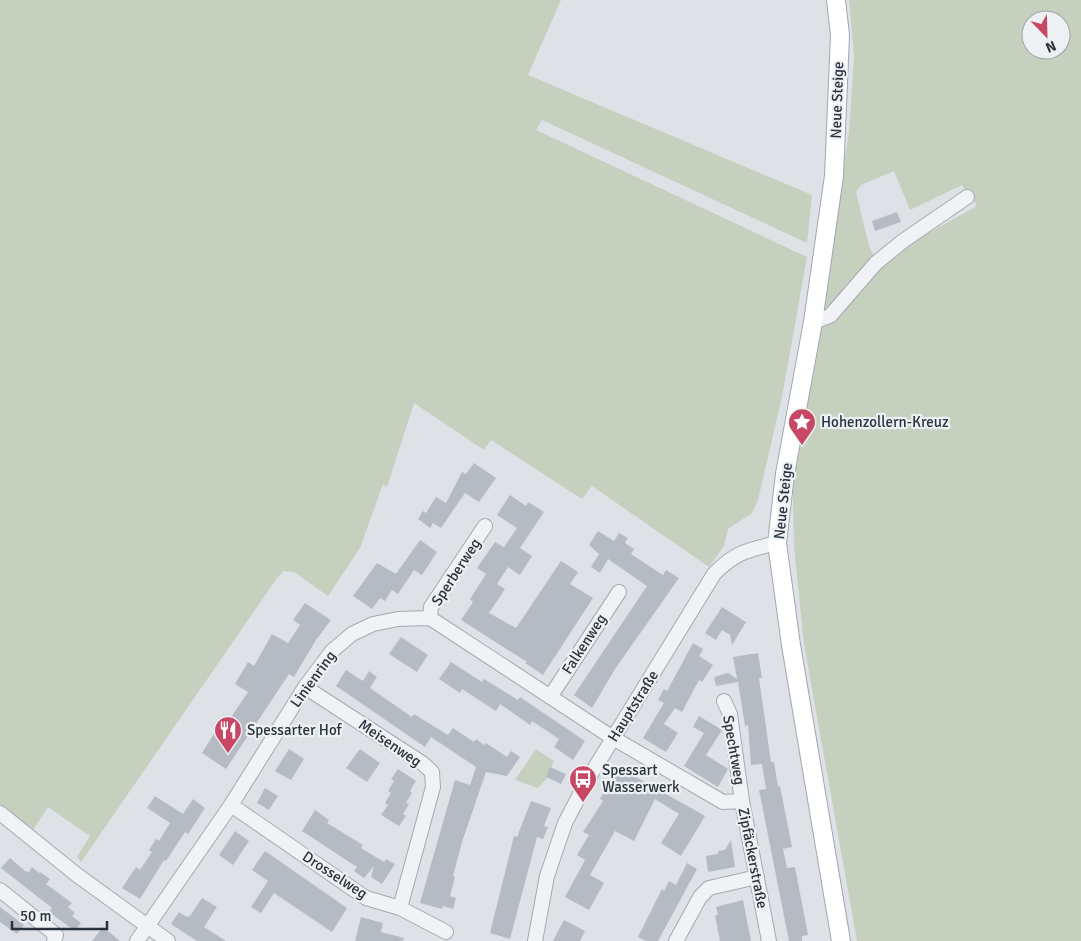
<svg xmlns="http://www.w3.org/2000/svg" width="1081" height="941" viewBox="0 0 1081 941" font-family="Signika,sans-serif">
<rect width="100%" height="100%" fill="#dee2e7"/>
<!-- green -->
<path fill="#c5d0bf" fill-rule="evenodd" d="M0,0h561l-33,75 284,120 -5,48 -265,-123 -6,10 271,127 -25,140 -24,103 -6,13 -24,16 -4,17 -15,21 -117,-81 -10,13 -91,-59 -7,10 -70,-47 -27,84 -4,-3 -23,64 -32,48 -34,-24 -10,-1 -7,7 -196,284 -4,-5 13,-21 -42,-29 -17,26 -31,-24z
M849,0h232v941h-224l-53,-297 -10,-97 -2,-87 23,-130 17,-7 49,-60 37,-24 59,-33 -15,-21 -52,25 -16,-39 -33,14 -5,7 13,54 5,10 -44,56 -8,-4 27,-176 5,-76zM1031,20h30v30h-30z
M536,749l18,12 -6,16 -10,11 -23,-8z"/>
<!-- building -->
<path fill="#b5bbc3" d="M897,212l4,10 -26,9 -3,-10z
M474,463l22,15 -17,24 -14,-9 -24,35 -8,-5 -3,5 -12,-9 5,-8 3,2 10,-16 10,6 16,-31 4,2z
M510,495l16,11 2,-4 16,10 -24,36 12,8 -12,19 -12,-8 -11,17 8,5 -16,24 27,15 45,-67 17,11 -8,12 23,14 -50,77 -18,-12 2,-1 -66,-42 12,-18 -3,-3 16,-25 -9,-6 18,-26 9,5 13,-19 -20,-13z
M598,531l16,10 5,-8 9,5 -3,5 9,6 -3,5 32,21 3,-5 13,8 -64,91 -23,39 -18,-13 73,-109 -39,-27 -8,14 -9,-6 8,-13 -10,-9z
M420,540l17,12 -15,23 -8,-5 -16,24 -6,-4 -7,11 -5,-3 -8,11 -19,-13 24,-33 19,11z
M305,603l26,17 -15,20 -22,37 -5,-3 -63,95 -24,-16 15,-24 4,3 27,-40 -13,-8 13,-22 6,4 18,-32 16,9 12,-18 -7,-5z
M722,607l24,15 -14,23 -2,-10 -8,-5 -6,10 -11,-7z
M401,637l27,18 -11,17 -28,-18z
M693,643l10,6 -4,7 14,9 -11,17 -3,-2 -17,32 -7,-4 -11,16 14,9 -12,19 -23,-14 21,-35 -6,-3 6,-11 3,2z
M758,653l4,25h-3l12,84h-2h5l4,25 2,-1 12,61 -9,2 4,19 8,-1 13,68 -6,1v5h-13l-30,-151 7,-1 -4,-25 -11,1 -3,-40 -3,1 -7,-44 -22,4 -2,-9 14,-4 9,6 -4,-22z
M451,662l31,20 2,-3 34,21 2,-3 65,44 -12,19 -19,-13 5,-8 -27,-18 -2,4 -30,-21 -4,7 -34,-22 -2,4 -21,-14z
M346,670l17,11 6,-10 8,6 -7,11 42,29 2,-3 34,21 5,-7 21,14 2,-3 8,6 2,-2 21,14 4,-6 9,6 -13,19 -21,-4 -24,70 -9,34 2,1 -5,19 6,2 -3,11 -10,-3 -1,3 -22,-6 35,-123 15,5 6,-18 -45,-30 -6,10 -89,-61z
M699,716l23,14 -16,25 22,14 -10,18 -34,-21 20,-33 -11,-6z
M289,749l15,10 -13,21 -16,-9z
M360,749l20,14 -13,19 -21,-14z
M550,767l16,7 -5,10 -15,-7z
M620,768l85,48 -24,40 -20,-13 18,-29 -24,-15 -21,42 -19,-10 -25,44 14,8 -15,27 -24,-13 20,-37 -8,-5 12,-20 -6,-3 20,-31 -3,-2 6,-11 2,1z
M398,769l18,12 -6,10 2,2 -6,10 3,1 -6,10 3,2 -7,10 -18,-11 7,-10 -3,-2 6,-10 -3,-2 6,-10 -3,-2z
M265,788l13,8 -9,14 -12,-7z
M155,796l28,18 10,-15 12,9 -17,26 -3,-2 -19,29 -2,-1 -24,39 -18,-11 14,-21 4,3 12,-18 -3,-2 7,-11 3,2 11,-18 -23,-15z
M531,801l20,7 -7,18 4,1 -5,12 -6,-2 -27,102 -20,-6 24,-97 3,1z
M315,810l14,10 -2,3 36,22 -2,3 23,14 2,-3 9,5 -13,20 -11,-7 3,-11 -10,12 -10,-7 3,-4 -55,-36z
M235,831l14,10 -16,24 -14,-10z
M731,840l4,27 -27,5 -2,-16 12,-2v-3l7,-1z
M265,851l82,57 -15,24 -58,-39 -13,20 -10,-6 17,-26 -16,-11z
M10,858l15,13 4,1 3,-5 7,6 1,-1 10,7 -4,5 26,19 -4,4 7,6 -3,3 9,7 -6,8 -26,-19 3,-4 -51,-40z
M687,863l10,6 -39,72h-12l-8,-4 24,-48 2,2 5,-10 7,4z
M202,898l15,9 -13,20 22,14h-29l-26,-17 8,-12 8,5 3,-1z
M743,900l8,41h-31l-5,-26h3l-2,-8z
M0,907l24,18 -7,9 -17,-12z
M361,917l22,6 -2,9 23,6 -1,3h-48z
M564,920l21,11 -5,10h-27z
M103,927l17,14h-28z"/>
<g fill="none" stroke-linecap="round" stroke-linejoin="round">
<!-- minor casing -->
<g stroke="#a4a9b1" stroke-width="16">
<path id="minor" d="M813,322l17,-6 46,-53 27,-22 64,-44
M430,618l1,-11 54,-81
M305,687l117,76 10,9 1,15 -33,121
M550,697l69,-105
M724,701l6,13 12,87
M231,805l135,93 34,10 46,24
M0,813l77,62 91,66
M0,890l56,45 -2,6
M137,941l94,-136 74,-118 27,-36 20,-17 21,-10 25,-5 32,-1 183,120 110,64 19,-1 27,140
M535,941l12,-65 18,-53 23,-44 126,-205c21,-22 34,-24 63,-31
M676,941l24,-44 9,-9 48,-11"/>
</g>
<!-- major casing -->
<g stroke="#9ea7b2" stroke-width="20">
<path id="major" d="M836,0l4,35 -6,141 -21,146 -28,152 -8,69 14,102 50,296"/>
</g>
<!-- minor -->
<use href="#minor" stroke="#f0f2f5" stroke-width="14"/>
<!-- major -->
<use href="#major" stroke="#fff" stroke-width="18"/>
</g>
<!-- icons -->
<defs>
<g id="sight-pin" transform="scale(1.4375)"><path d="M0 17L-7.5 6A9.5 9.5 0 1 1 7.5 6Z" fill="#c74764" stroke="#edf1f4"/><path d="M0-6L1.8-2.2L6-1.7L2.9 1.2L3.7 5.4L0 3.3L-3.7 5.4L-2.9 1.2L-6-1.7L-1.8-2.2Z" fill="#fff"/></g>
<g id="restaurant-pin" transform="scale(1.4375)"><path d="M0 17L-7.5 6A9.5 9.5 0 1 1 7.5 6Z" fill="#c74764" stroke="#edf1f4"/><path d="M-5-6h1v4h1v-4h1v4h1v-4h1v5L-1.5 .5V6h-2V.5L-5-1ZM5-6V6H3V1.5H1.5Q1.5-4 5-6Z" fill="#fff"/></g>
<g id="bus-pin" transform="scale(1.4375)"><path d="M0 17L-7.5 6A9.5 9.5 0 1 1 7.5 6Z" fill="#c74764" stroke="#edf1f4"/><path d="M-5-6H5V4H4V6H2V4H-2V6H-4V4H-5ZM-3.5-4V0h7V-4ZM-3.5 1.2v1.5H-2V1.2ZM2 1.2v1.5H3.5V1.2Z" fill="#fff"/></g>
</defs>
<g fill-rule="evenodd">
<use href="#sight-pin" x="802" y="422"/>
<use href="#restaurant-pin" x="228" y="730"/>
<use href="#bus-pin" x="583" y="779"/>
</g>
<g text-anchor="middle" stroke-width="4.5" stroke-linejoin="round" paint-order="stroke">
<!-- street labels -->
<g font-size="15" fill="#28313d" stroke="#edf1f4">
<text transform="translate(837 100) rotate(-88)" y="5">Neue Steige</text>
<text transform="translate(783 501) rotate(-84)" y="5">Neue Steige</text>
<text transform="translate(456 572) rotate(-57)" y="5">Sperberweg</text>
<text transform="translate(584 644) rotate(-57)" y="5">Falkenweg</text>
<text transform="translate(313 679) rotate(-54)" y="5">Linienring</text>
<text transform="translate(633 706) rotate(-58)" y="5">Hauptstraße</text>
<text transform="translate(390 743) rotate(34)" y="5">Meisenweg</text>
<text transform="translate(734 750) rotate(80)" y="5">Spechtweg</text>
<text transform="translate(753 858) rotate(79)" y="5">Zipfäckerstraße</text>
<text transform="translate(335 875) rotate(33)" y="5">Drosselweg</text>
</g>
<!-- poi labels -->
<g font-size="15" fill="#28313d" stroke="#edf1f4" text-anchor="start">
<text x="821" y="427">Hohenzollern-Kreuz</text>
<text x="247" y="735">Spessarter Hof</text>
<text x="602" y="775">Spessart<tspan x="602" dy="17">Wasserwerk</tspan></text>
</g>
</g>
<!-- north arrow -->
<g transform="translate(1046 35) rotate(157)"><circle r="24" fill="#edf1f4" stroke="#9ea4ab"/>
<path d="M0-4L9 19L0 12L-9 19Z" fill="#c74764"/>
<text y="-8" font-size="14" font-weight="bold" text-anchor="middle" fill="#28313d">N</text>
</g>
<!-- scale -->
<path d="M12 921v8h95v-8" fill="none" stroke="#28313d" stroke-width="2.5"/>
<text x="20" y="921" font-size="15" fill="#28313d" stroke="#edf1f4" stroke-width="4" paint-order="stroke">50 m</text>
</svg>
